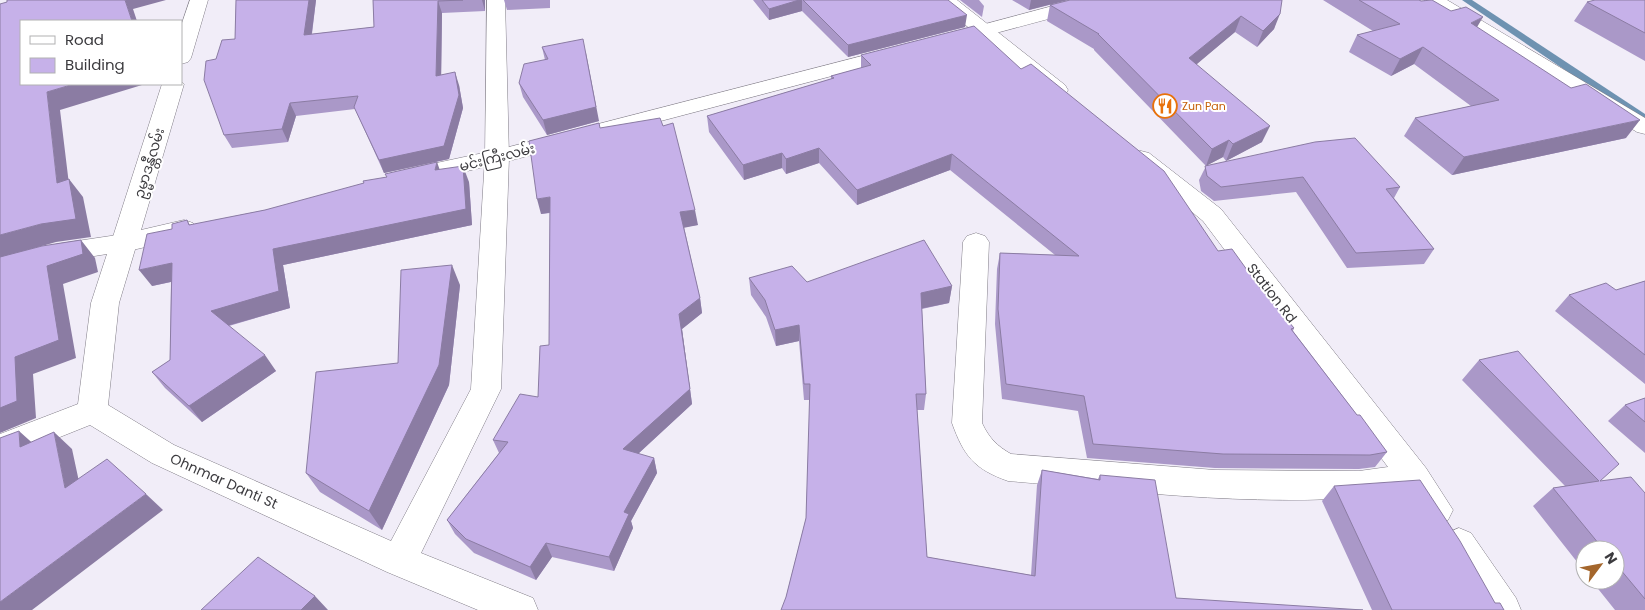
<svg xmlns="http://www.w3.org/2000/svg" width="1645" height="610" viewBox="0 0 1645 610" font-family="Poppins,'Noto Sans Myanmar',sans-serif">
<rect width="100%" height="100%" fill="#f1edf8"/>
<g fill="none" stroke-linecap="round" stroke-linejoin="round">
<!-- stream -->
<path fill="#6e92b1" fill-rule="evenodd" d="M1462,0h10l173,114v6l-11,-3z"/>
<!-- minor casing -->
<g stroke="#817d87" stroke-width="1">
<path id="minor" d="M487,0h18l4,157 -8,232 -80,164 112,45 5,12h-60l-91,-38 -235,-109 -62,-38 -90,36v-27l78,-30 13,-101 16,-49 -50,8 -57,16v-18l57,-16 67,-10 9,3 4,6 -18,60 -11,102 66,40 217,96 80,-152 14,-232z
M936,0h21l108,85 3,5 -3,5 -8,1 -8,-1z
M1425,0h22l198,118v16l-8,-2 -210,-128z
M1141,151l8,2 72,56 205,259 27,42 -5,10 -12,5 -12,-5 -17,-27c-132,17 -267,-1 -399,-12 -34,-12 -44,-25 -56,-58l11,-181 4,-6 9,-3 9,3 4,6 -7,181c7,15 15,23 29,31l204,16 144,1 29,-4 -185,-246 -70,-58 -4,-5 4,-5z
M1459,528l12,5 45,65 5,12h-39l-40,-66 5,-11z"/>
</g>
<!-- secondary casing -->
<g stroke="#817d87" stroke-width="1">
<path id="secondary" d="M190,0h18l-17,58 -3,4 -7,2v-38z
M1075,0h31l-2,4 -160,43 -7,-2 -3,-4 3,-4z
M897,47l7,2 3,4 -3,4 -399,105 -92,22 -8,-3 -4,-5 4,-5 8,-3 84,-18z
M181,81l3,3 -43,146 43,-10 9,3 4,6 -4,6 -9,3 -60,14 -9,-3 -4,-6 51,-159h19z"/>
</g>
<!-- minor -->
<use href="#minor" fill="#fff" fill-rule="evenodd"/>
<!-- secondary -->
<use href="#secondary" fill="#fff" fill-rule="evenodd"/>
</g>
<!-- wall -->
<path fill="#aa98c8" d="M236,0h80l-4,34 62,-7 -1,-27h112v11l-43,2 -1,62 18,10 4,23 -14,51 -65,14 -29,-64 -59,7 -8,26 -56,6 -8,-13 -8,-76 19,-20z
M504,0h46v8l-43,2z
M753,0h195l17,27 -117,30 -46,-46 -33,9z
M960,0h19l5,6 -2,11z
M1012,0h56l-39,10z
M1282,0l-8,29 -17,18 -22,-15 -39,32 66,78 -36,19 -3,-4 -16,8 193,22 -6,11 40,51 -10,15 -77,4 -51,-76 -82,9 -13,-10 -2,-11 7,-14 -112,-116v-1l-47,-28 3,-16z
M1323,0h96l58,27 149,111 -174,37 -48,-39 11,-18 56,-12 -57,-42 -23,12 -42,-24 8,-17 16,-4z
M1645,0v61l-71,-40 13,-19z
M542,47l57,74 -52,14 -24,-38 -4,-14 26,-23z
M861,55l357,196 42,37 34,40 -1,3 64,84 30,37 -12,15 -16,2 -144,-1 -128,-10 -9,-47 -76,-12 -7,-75 2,-55 3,-16 55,2 -105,-85 -93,35 -38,-42 -33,11 -4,-6 -38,12 -35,-48 -2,-16 124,-37v-3l30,-8z
M600,128l98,97 -14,2 16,71 2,15 -20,16 10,75 -54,50 16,4 3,15 -26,48 2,7 -19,43 -62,-14 -16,23 -62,-27 -19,-19 -8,-14 52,-67 -6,-13 45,-43 11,-52 1,-132 -9,1z
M440,170l29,12 3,43 -189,40 7,43 -61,18 47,45 -74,51 -37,-34 -13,-16 18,-12 1,-78 -19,4 20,-57 15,-9 3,5 75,-15z
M749,278l58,4 145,4 -3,17 -27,6 4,85 -2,16h-7l10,147 104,18 6,-90 5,-15 56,9 2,-4 76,123 -390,-1 20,-79 4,-118h-6l-5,-59 -23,5 -10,-29 -15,-22z
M1645,281v103l-90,-73 14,-16 47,-5z
M460,285l-11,100 -67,145 -62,-38 -14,-19 92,-110z
M1479,360l121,121 45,12v117h-30l-24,-30h24v-30h-30v22l-52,-66 20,-18 12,-2 -103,-106z
M1645,398v55l-37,-32 17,-16z
M1334,486l161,117 9,7h-132l-50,-109z"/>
<!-- shaded-wall -->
<path fill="#8b7ca3" d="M125,0h41l-33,9 4,12h-5z
M309,0h7l-6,47 -6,-12z
M482,0h3v11z
M799,0h3v11l-33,9v-11z
M1031,0h37l-39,10z
M438,1l4,12 -1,75 -5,-12z
M1280,14l-6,15 -17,18 6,-16z
M967,15l-2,12 -117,30v-12z
M1241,16l-6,16 -51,43 5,-17z
M1483,17l-10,17 -2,-11z
M1423,47l-9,17 -23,12 9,-17z
M586,53l13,68 -52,14 -4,-15z
M455,72l4,13 4,23 -14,51 -65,14 -5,-13z
M74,84h67l1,1 -82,25 11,91 -14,-18 -10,-91z
M290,103l6,13 -8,26 -6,-13z
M1640,120l-14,18 -174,37 12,-18z
M1270,126l-8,16 -36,19 7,-17z
M1229,140l-6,17 -17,9 6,-17z
M819,148v15l-33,11v-15z
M782,153v15l-38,12 -1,-15z
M952,154l-2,16 -93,35v-15z
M437,162l6,17 -8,-9z
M463,166l6,16 3,43 -189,40 7,43 -67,19 -12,-16 62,-62z
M69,179l14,18 8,40 -35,5 -56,16v-23l41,-11z
M550,197l4,15 -13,2 -4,-15z
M695,210l3,15 -15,3 -3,-16z
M81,240l14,18 3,14 -35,12 13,74 -43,16 3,44 -36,15v-25l15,-51 32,-91z
M172,263l12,16 -32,7 -13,-16z
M452,265l8,20 -11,100 -67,145 -13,-19z
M952,286l-3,17 -30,6 2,-16z
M700,298l2,15 -20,16 10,75 -65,60 -4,-15 56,-135z
M799,325v16l-23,5 -1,-16z
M265,355l11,16 -74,51 -13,-16z
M19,431l19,17 -18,-1z
M54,432l18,17 12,56 -19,-17z
M654,458l3,15 -26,48 2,7 -19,43 -5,-14 15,-45z
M146,494l17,16 -131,100h-32v-8z
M546,543l6,14 -16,23 -6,-13z
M315,596l13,14h-27z"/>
<!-- building -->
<path fill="#c6b1e9" stroke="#8b7ca3" d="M7,0h118l7,21h-111v63h53l-27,8 10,91 12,-4 7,40 -35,5 -41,11v-231l7,-2z
M236,0h73l-5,35 70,-8 -1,-27h90l-25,1 -2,75 19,-4 4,23 -15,51 -65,14 -25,-53 4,-11 -68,7 -8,26 -58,6 -20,-55 2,-19 10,-2 6,-19 13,-1z
M762,0h37l-30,9z
M803,0h145l19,15 -119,30z
M1070,0h212l-2,14 -17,17 -22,-15 -52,42 81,68 -37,18 -4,-4 -17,9 -114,-115h1l-49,-29z
M1359,0h60l2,1 11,-1 19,11 15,-4 17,10 -12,6 100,65 15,-4 54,36 -176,37 -49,-39 84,-18 -76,-53 -23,12 -43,-24 43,-11z
M1595,0h50v33l-58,-31z
M974,26l47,43 10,-5 133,107 54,80 14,-2 28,39 34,40 -3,1 66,86h3l27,37 -17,3 -147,-1 -130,-10 -9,-48 -78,-12 -8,-75 2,-56 79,3 -127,-102 -95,36 -38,-42 -33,11 -4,-6 -39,12 -36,-49 127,-38 -3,-2 40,-11 -10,-10z
M583,39l13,68 -53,13 -24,-37 5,-19 24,-5 -6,-12z
M660,118l3,8 10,-3 22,87 -15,2 20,86 -21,16 11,75 -67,60 31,9 -30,54 5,2 -20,43 -63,-14 -16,24 -64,-28 -19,-19 61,-78 -15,-2 27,-46 18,3 2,-51 9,-1 1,-148 -13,2 -8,-58 70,-18 1,5z
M1355,138l45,49 -14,2 48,60 -78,4 -53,-76 -82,10 -14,-11 -2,-10 110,-24z
M437,162l-2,8 28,-4 3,43 -193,40 6,42 -68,20 54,44 -76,51 -37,-34 18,-12 2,-97 -33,7 8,-36 25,-5v-5l15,-4 2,5 76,-15 99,-27 -1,-2 24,-4 -2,-3z
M81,240l2,14 -36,12 12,74 -44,17 2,44 -17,7v-151l42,-11z
M924,240l28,46 -31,7 5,101h-10l11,163 108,19 7,-106 58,10v-5l55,5 21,118 187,12h-582l5,-13 20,-79 4,-134h-6l-5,-59 -24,5 -10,-30 -16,-22 43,-12 15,16z
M452,265l-13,100 -70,146 -63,-38 10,-101 82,-9 3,-93z
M1645,281v74l-76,-60 37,-12 10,7z
M1518,351l101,113 -19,17 31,-4 14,16v106l-30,-36v-13h-11l-51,-62 46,-7 -120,-121z
M1645,398v24l-20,-17z
M19,431l1,16 34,-15 11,56 42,-29 39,35 -146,108v-164z
M1420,480l40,61 35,62h5l4,7h-112l-58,-124z
M258,557l57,39 -14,14h-100z"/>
<!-- icons -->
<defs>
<g id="restaurant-ring" transform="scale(1.25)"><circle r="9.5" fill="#fff" stroke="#e8710a" stroke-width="1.5"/><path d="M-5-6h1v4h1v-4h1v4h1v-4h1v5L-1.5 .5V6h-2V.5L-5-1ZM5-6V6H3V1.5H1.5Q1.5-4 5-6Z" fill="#e8710a"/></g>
</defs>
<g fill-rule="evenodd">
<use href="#restaurant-ring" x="1165" y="106"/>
</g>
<g text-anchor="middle" stroke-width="4" stroke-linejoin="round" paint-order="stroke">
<!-- far-food labels -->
<g font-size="11" fill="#c56008" stroke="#fff" text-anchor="start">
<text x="1182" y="110">Zun Pan</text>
</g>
<!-- street labels -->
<g font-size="14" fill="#3c3b3f" stroke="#fff">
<text transform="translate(497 157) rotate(-14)" y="5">မင်းကြီးလမ်း</text>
<text transform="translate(149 163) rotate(-73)" y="5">ဥမ္မာဒန္တီလမ်း</text>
<text transform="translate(1272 293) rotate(52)" y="5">Station Rd</text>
<text transform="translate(224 481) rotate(24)" y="5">Ohnmar Danti St</text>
</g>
</g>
<!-- legend -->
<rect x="20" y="20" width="162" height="65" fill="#ffffff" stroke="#b1b1b2"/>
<rect x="30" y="36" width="25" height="8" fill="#ffffff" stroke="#b1b1b2"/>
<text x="65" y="45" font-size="15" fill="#3c3b3f">Road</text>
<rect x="30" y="58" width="25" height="15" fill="#c6b1e9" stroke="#b1b1b2"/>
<text x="65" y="70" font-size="15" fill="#3c3b3f">Building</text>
<!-- north arrow -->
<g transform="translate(1600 565) rotate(58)"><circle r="24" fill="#ffffff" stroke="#b1b1b2"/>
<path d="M0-4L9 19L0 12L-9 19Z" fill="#a4662c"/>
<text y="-8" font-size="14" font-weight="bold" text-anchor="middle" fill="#3c3b3f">N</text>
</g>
</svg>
